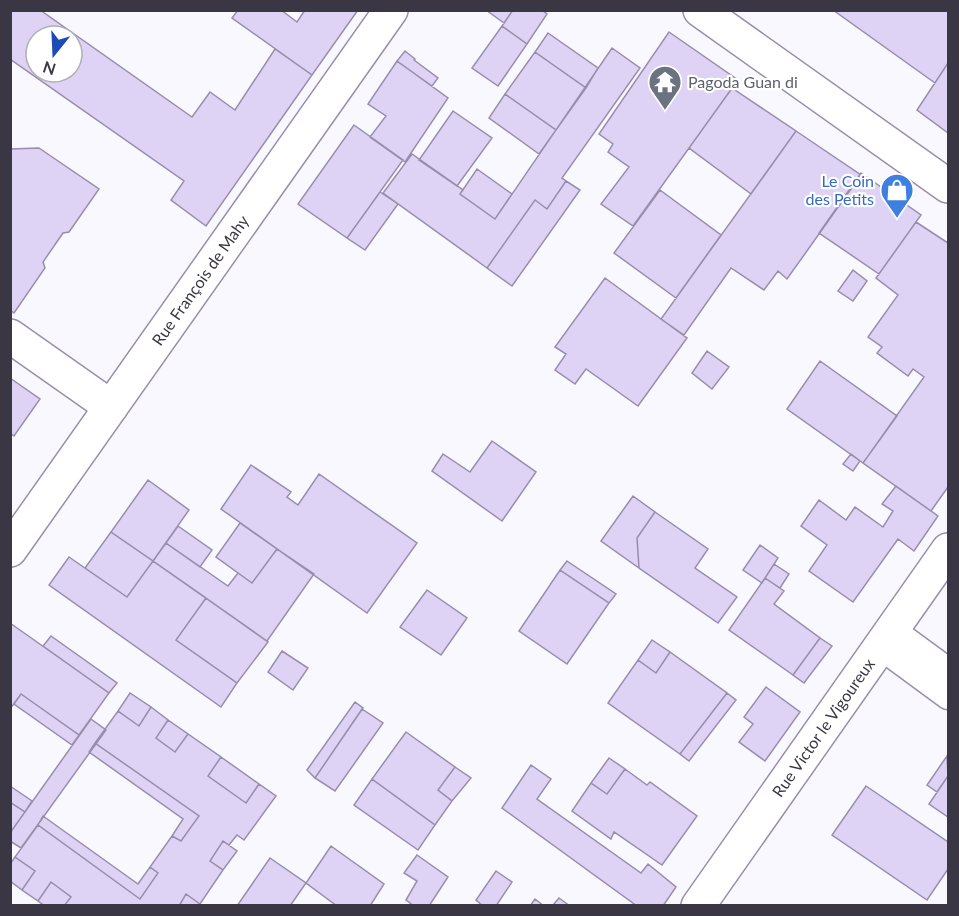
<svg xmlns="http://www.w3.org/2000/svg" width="959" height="916" viewBox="0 0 959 916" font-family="Lato,sans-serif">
<rect width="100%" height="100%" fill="#faf8ff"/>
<!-- building -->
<path fill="#ded3f4" stroke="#988dac" stroke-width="1.5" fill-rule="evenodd" d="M10,10h30l152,107 18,-25 25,18 40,-61 37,26 -106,151 -35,-26 13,-19 -174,-122zM36,36h36v36h-36z
M238,10h43l16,12 8,-12h53l-46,65 -80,-57z
M486,10h27l-9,13z
M513,10h29l5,4 -20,30 -25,-18z
M833,10h115v53l-13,20z
M502,26l25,18 -29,42 -26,-18z
M669,32l69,48 -105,146 -32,-22 28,-37 -21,-15 5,-8 -14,-10z
M548,33l50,35 -12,20 -51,-36z
M612,48l28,20 -78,110 4,3 -19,28 -12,-9 -48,68 -104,-75 29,-39 51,36 -3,4 35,25z
M405,51l10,8 -1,1 24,18 -6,8 -35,-25z
M535,52l51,36 -30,42 -51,-36z
M397,61l51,37 -43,64 -35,-25 16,-21 -18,-12z
M948,63v70l-31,-23z
M732,88l64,43 -45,63 -62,-46z
M505,94l51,36 -17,24 -50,-36z
M453,111l39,27 -35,48 -38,-26z
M354,125l49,35 -56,78 -49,-34z
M796,131l65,44 -74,104 -9,-8 -14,19 -33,-22 -47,67 -23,-16z
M39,148l60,41 -30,43 -6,1 -20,29 2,6 -31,45 -4,-3v-161z
M477,169l35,25 -17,25 -35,-25z
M861,173l60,42 -42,59 -60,-41z
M566,181l14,9 -68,96 -25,-18 48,-68 12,9z
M660,190l61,45 -45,63 -62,-45z
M380,192l18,12 -33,46 -18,-12z
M916,222l32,21v244l-17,24 -68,-48 61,-86 -11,-8 -5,7 -31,-23 5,-6 -14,-10 30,-42 -22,-17z
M853,270l14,11 -14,20 -15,-10z
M605,278l82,60 -49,68 -52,-37 -11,15 -20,-14 11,-16 -11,-7z
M707,351l22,16 -17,22 -20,-16z
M820,361l77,55 -34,47 -76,-54z
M10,378l30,21 -26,37 -4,-3z
M492,441l44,31 -34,49 -70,-50 11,-17 27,18z
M851,454l9,7 -7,10 -10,-7z
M251,465l40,27 -4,5 11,8 21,-31 98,69 -50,70 -146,-104z
M148,480l41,30 -36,51 -42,-29z
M896,486l42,30 -24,35 -16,-12 -45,63 -44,-31 18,-26 -26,-19 18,-26 27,20 9,-13 28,20 10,-16 -11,-7z
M633,496l22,16 -18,26 2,30 -38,-27z
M655,512l53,37 -13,19 42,29 -19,26 -79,-55 -2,-30z
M240,523l37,26 -25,34 -36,-26z
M178,526l34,24 -12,17 -34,-24z
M111,532l42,29 -26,36 -42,-29z
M166,543l62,43 10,-13 14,10 25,-34 37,25 -47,67 -114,-80z
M760,545l18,13 -16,25 -19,-13z
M69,557l58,40 26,-36 53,37 -30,42 61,43 -16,24 -172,-122z
M567,561l49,33 -7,9 -49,-33z
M774,564l15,10 -9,14 -15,-10z
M560,570l49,33 -42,61 -48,-33z
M765,578l19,13 -10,13 46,34 -27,37 -64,-45z
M427,590l40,28 -26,37 -41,-28z
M206,598l62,44 -31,41 -61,-43z
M10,623l99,70 -30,42 -58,-41 -11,15z
M51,636l66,47 -8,10 -66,-47z
M820,638l12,8 -28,37 -11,-8z
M652,640l18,12 -14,21 -18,-13z
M282,651l26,17 -15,22 -25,-18z
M670,652l57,41 -47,61 -72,-51 30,-43 18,13z
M766,687l34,25 -35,49 -26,-19 14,-18 -9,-7z
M130,693l21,14 -12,19 -21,-15z
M727,693l9,7 -47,61 -9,-7z
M21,694l58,41 -7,10 -58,-41z
M355,702l8,6 -48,70 -8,-8z
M151,707l17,13 -12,18 19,14 13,-18 33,23 -13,19 38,27 13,-19 17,12 -32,44 -7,-5 -8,10 -6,-4 -13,20 13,9 -23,34 -14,-10 -7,12h-115l7,-9 -20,-15 -13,19 -16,-11 13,-19 -20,-14 23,-32 102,74 18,-26 -8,-6 22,-31 9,5 18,-25 -104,-73 23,-32 21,15z
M362,709l21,14 -48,68 -20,-13z
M91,719l15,11 -85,118 -11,-7v-8z
M168,720l20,14 -13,18 -19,-14z
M406,732l49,35 -17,23 14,11 -17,24 -63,-46z
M95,743l104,73 -18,25 -9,-5 11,-17 -94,-67z
M947,756l1,20 -11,16 -10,-7z
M221,757l38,27 -13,19 -38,-27z
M609,758l16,11 -18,25 -16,-11z
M531,765l20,14 -14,20 104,74 7,-9 28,23 -13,19h-26l-135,-98z
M455,767l16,11 -19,23 -14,-11z
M625,769l22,16 3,-3 47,34 -35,49 -48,-33 -3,7 -39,-28 19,-28 16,11z
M948,776v41l-19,-13z
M372,779l63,46 -17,25 -64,-45z
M10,786l22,15 -7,11 -15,-10z
M866,786l82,56v27l-21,31 -95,-65z
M10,802l15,10 -15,21z
M43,816l95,68 12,-17 8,6 -18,26 -102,-74z
M223,841l14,10 -14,19 -13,-9z
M331,846l53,38 -14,22h-33l-31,-23z
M417,855l31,22 -19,29h-15l-8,-6 11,-19 -13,-8z
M15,857l20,14 -13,19 -12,-9v-17z
M270,858l36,25 -16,23h-53z
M496,871l16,11 -16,24h-13l-7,-6z
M51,882l20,15 -7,9h-19l-7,-5z
M186,894l14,10 -2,2h-19z
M559,898l11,8 -17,-1z
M535,899l9,7h-14z"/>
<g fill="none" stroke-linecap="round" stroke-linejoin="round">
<!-- lane casing -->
<g stroke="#998ead" stroke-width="27">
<path id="lane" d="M892,629l56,41
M880,647l68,50"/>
</g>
<!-- street casing -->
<g stroke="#998ead" stroke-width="36">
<g id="street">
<path d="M10,336l101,71"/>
<path id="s1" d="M10,550l381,-540"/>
<path id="s2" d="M698,906l250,-356"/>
</g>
</g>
<!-- secondary casing -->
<g stroke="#998ead" stroke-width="36">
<path id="secondary" d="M700,10l248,176"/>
</g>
<!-- lane -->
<use href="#lane" stroke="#fff" stroke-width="24"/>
<!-- street -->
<use href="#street" stroke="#fff" stroke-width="33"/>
<!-- secondary -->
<use href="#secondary" stroke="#fff" stroke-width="33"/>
</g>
<!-- icons -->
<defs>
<g id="temple-pin" transform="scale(1.725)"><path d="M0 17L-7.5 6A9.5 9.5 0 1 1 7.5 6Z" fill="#6b7280" stroke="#fff"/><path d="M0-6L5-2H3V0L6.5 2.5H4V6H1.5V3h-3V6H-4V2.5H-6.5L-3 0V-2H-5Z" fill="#fff"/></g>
<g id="shop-pin" transform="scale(1.725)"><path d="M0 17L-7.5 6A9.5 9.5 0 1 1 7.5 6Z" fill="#3f7fe0" stroke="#fff"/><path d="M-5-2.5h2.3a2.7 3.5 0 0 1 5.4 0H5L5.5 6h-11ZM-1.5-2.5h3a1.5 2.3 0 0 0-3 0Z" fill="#fff"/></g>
</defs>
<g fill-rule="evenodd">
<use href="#temple-pin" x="665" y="82"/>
<use href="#shop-pin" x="897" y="190"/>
</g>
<g text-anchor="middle" stroke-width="4.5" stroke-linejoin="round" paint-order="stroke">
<!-- worship labels -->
<g font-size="16" fill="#5b616d" stroke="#fff" text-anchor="start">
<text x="688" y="88">Pagoda Guan di</text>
</g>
<!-- shop labels -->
<g font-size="16" fill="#366cbe" stroke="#fff" text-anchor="end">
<text x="874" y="187">Le Coin<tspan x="874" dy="18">des Petits</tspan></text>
</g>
<!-- street labels -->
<g font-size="16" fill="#3b3643" stroke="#fff">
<text dy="6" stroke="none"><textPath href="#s1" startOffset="330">Rue François de Mahy</textPath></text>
<text dy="6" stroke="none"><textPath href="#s2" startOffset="218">Rue Victor le Vigoureux</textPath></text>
</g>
</g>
<!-- border -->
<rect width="959" height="916" fill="none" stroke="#3b3643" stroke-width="24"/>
<!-- north arrow -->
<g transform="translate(54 54) rotate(198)"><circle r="28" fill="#ffffff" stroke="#b1afb4" stroke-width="1.5"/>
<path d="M0-4.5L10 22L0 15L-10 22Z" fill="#1e4ab8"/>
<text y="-9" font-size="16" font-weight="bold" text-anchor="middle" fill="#3b3643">N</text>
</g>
</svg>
